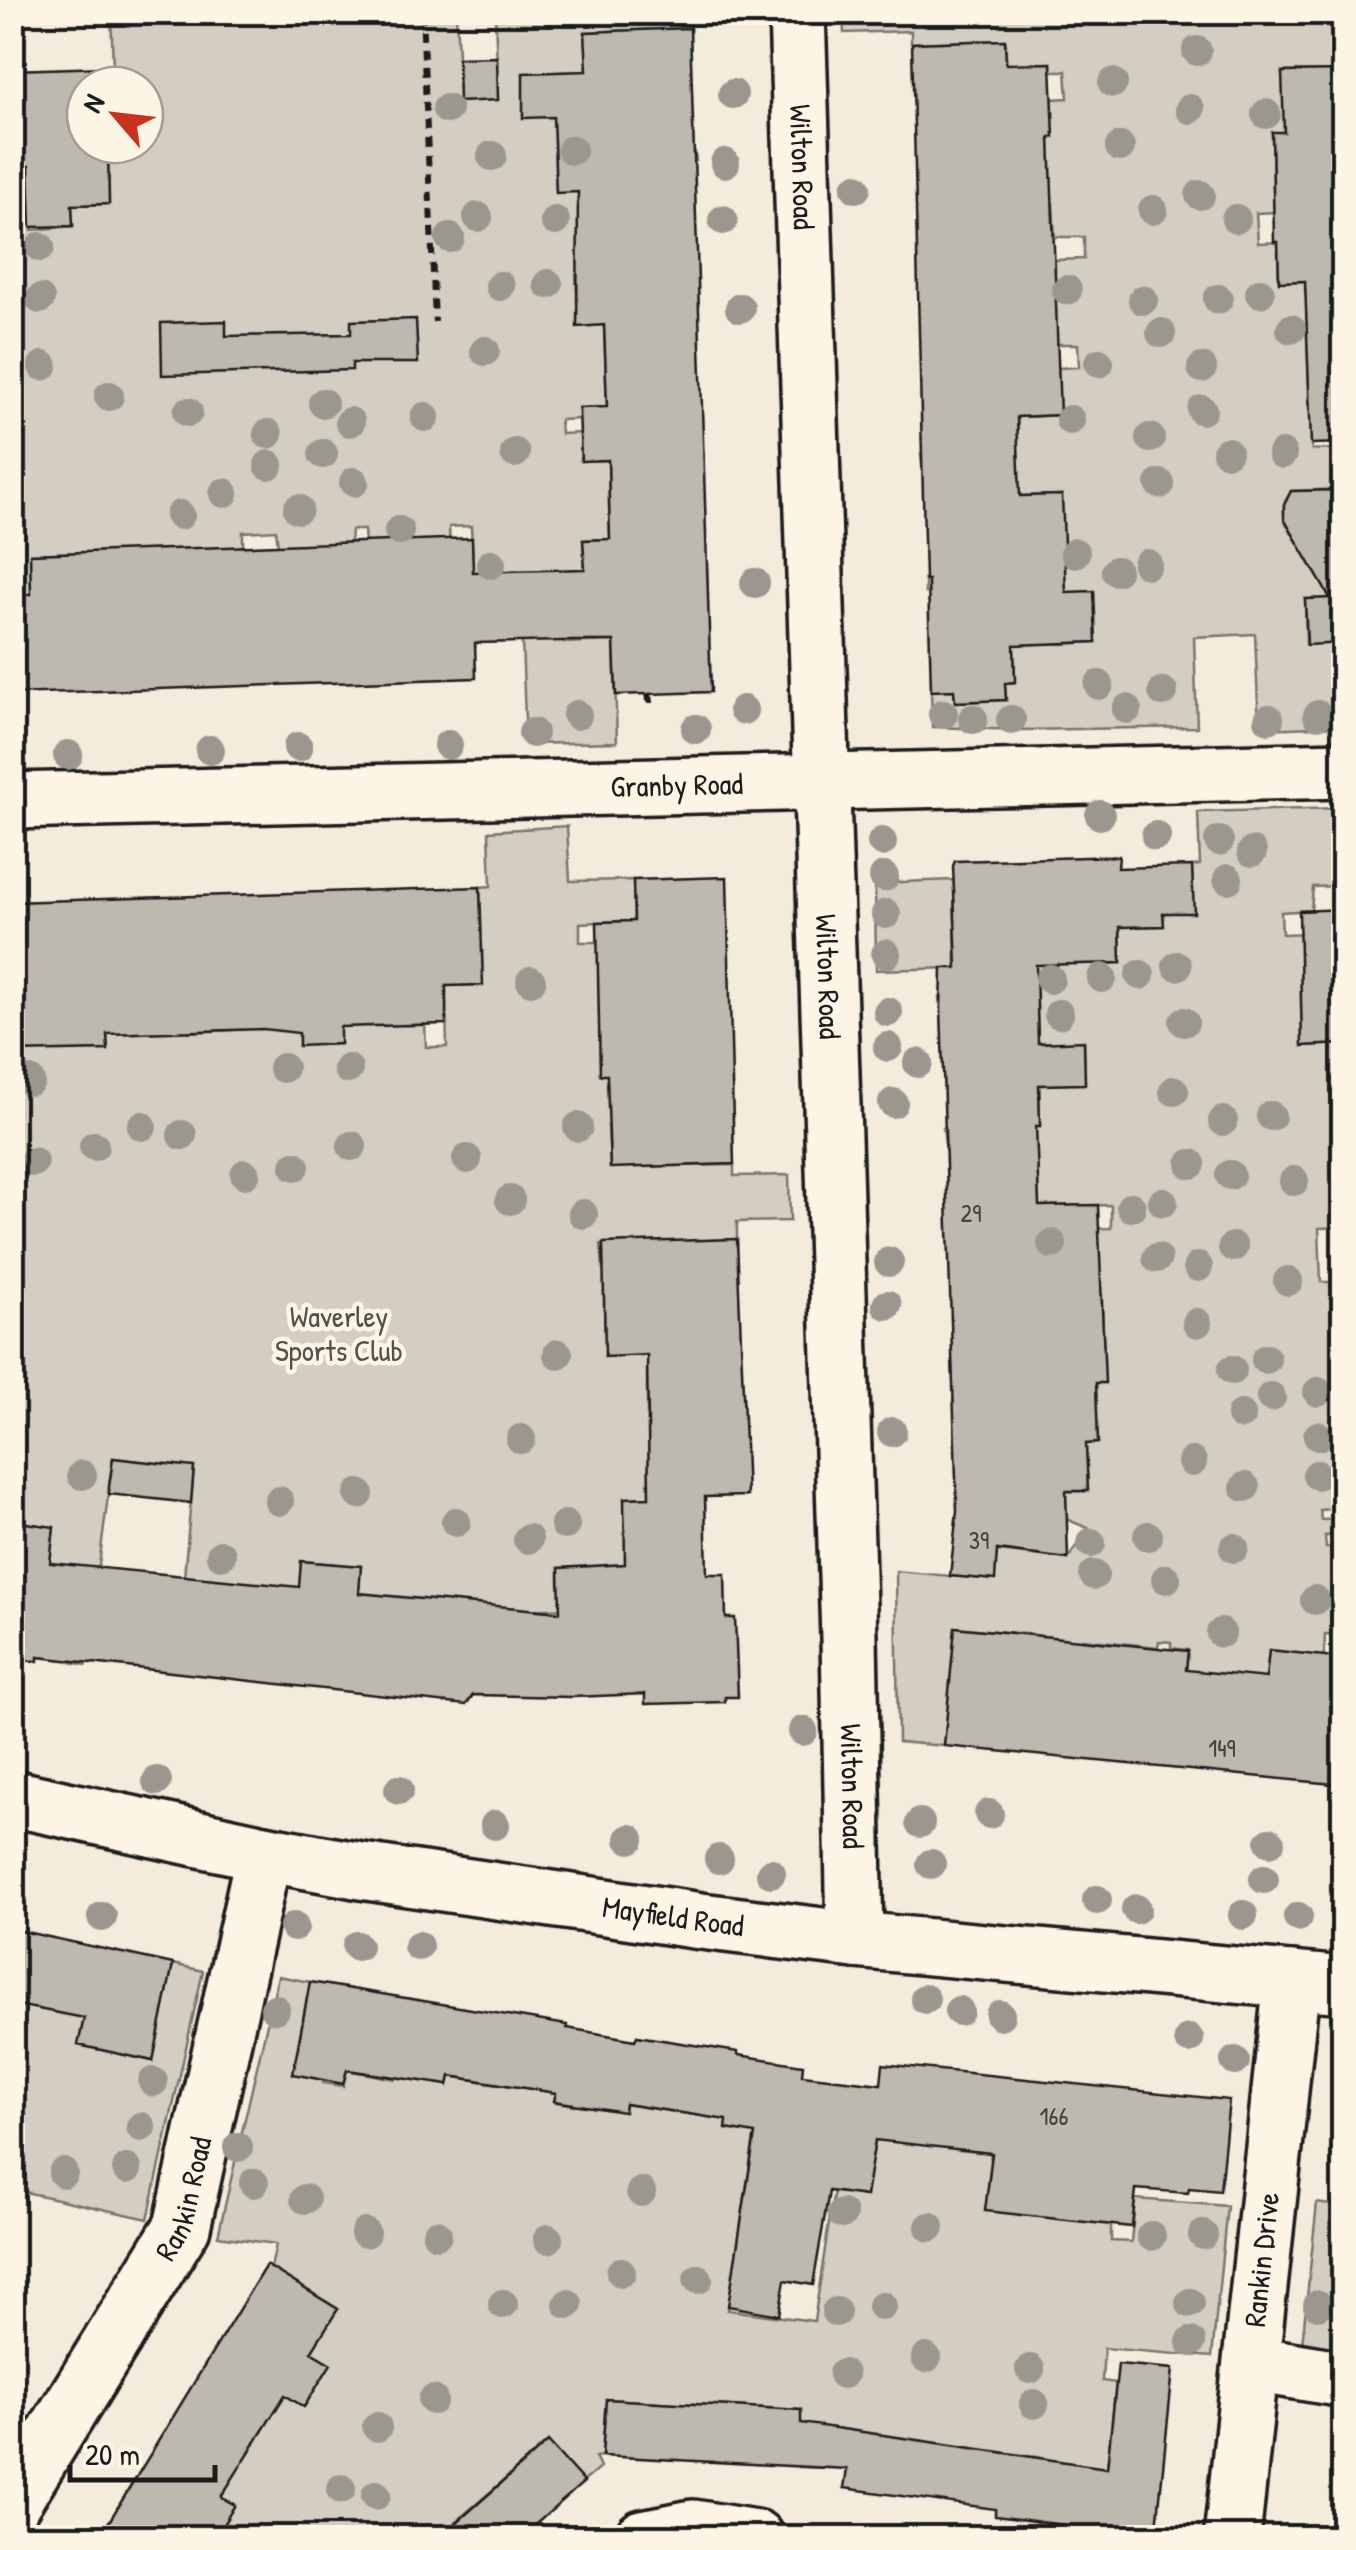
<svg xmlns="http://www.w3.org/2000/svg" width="1356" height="2550" viewBox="0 0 1356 2550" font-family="'Patrick Hand',sans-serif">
<rect width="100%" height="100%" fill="#f3ecdd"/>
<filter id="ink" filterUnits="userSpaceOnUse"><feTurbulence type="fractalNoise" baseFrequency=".01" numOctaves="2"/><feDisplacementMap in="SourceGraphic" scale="20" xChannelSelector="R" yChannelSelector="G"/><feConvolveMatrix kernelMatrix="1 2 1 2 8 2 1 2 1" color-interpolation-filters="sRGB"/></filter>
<g filter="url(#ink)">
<!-- green -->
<path fill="#d3cec1" stroke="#78756e" stroke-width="2.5" d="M111,13h345l4,89 38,-3 -3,-86h194l1,15 -104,4 1,39 -32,46 49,39 91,-4 1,9 -141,3 1,28 44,-1 2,82 -26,1 2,53 26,-2 3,82 -28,1 1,11 -20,1 1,14 19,-1 1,28 27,-1 2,79 -27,1 2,28 122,-4 1,31 -145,5 1,43 50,-2 3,101 -91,2 -4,-102 -49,-70 -2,-46 -22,1 2,43 -86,-27 -1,-13h-13l-1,13 -72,3 -2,-16 -33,2v16l-212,6v29l5,11 -23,1 -1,-428 22,-1 -4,8 2,56 41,-4 -1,-21 37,-1 -1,-59h37v-60h-39v-18l7,-1z
M843,13h500v58l-60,1 47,58 -58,3 1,58h37l-34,21 -20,1 2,30 85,-3 -65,12 1,30 26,-1v11l32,42 -30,1 5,115 31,-1v40l-52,2c-2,5 -6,9 -7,14 -6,23 45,75 59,93l-38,2 1,44 37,-1v83l-84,3 -4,-95 -61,3 3,90 -175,3 -90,-3 -1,-36 23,-1 1,12 51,-2 -1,-17 10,-1 -1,-29 -11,-15 58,6 35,-2 -37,-50 -134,1v-13l95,-3 42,-82 -44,1 -1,-34 -95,3 -1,-12 97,-13 -1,-29 8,6 34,-2 -1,-47 21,-1 -1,-23h-20l-35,-71 32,-1v-12l29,-1v-22h-29l-2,-34 -33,1 32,-105 16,-1 -2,-27h-15v-7l-44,5 -2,-29 -94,3v-12l-67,2z
M1343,808v84l-7,1v-7l-23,1 -2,23 -30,2 1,22 30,-1 -9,113 40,-2v44l-12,1 1,42 11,1v95l-24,1 2,54h22l1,75 -4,1 3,150 -23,2 1,10 22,-1v16l-18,1 1,12 17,-1v89l-18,-2 -1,22 -58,26 -63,-10 -5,49 -17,-2 7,-69 -17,-2v-6l-12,-1 -1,6 -76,-8 -3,31 -17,-32 -106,-11 -12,119 -46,-4 -2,-171 98,9 3,-29 71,8 20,-31 -22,-9 -17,-27 39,-1 -1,-18 -39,1 38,-91h18l-2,-88h-20l-133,-64 162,-3v-23l-72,1 -3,-65 -91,3 -2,-16 97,-2 -1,-41 46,-2 -1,-41 -46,1 -2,-37 -95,2 -1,-11 49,-2v-27l108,-40 1,36 23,-1 -1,-36 43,-1v-13l30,-1 -1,-46 8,-1 -2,-53z
M567,826l3,55 63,-1 1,46 -14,-5 -40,2v19h18l3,133 28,-1 11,51 -32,1 2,41 124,-2v11l55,-1 1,46 -53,1v17l-136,5 2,25h29l-27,87 126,-3 -28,15 -56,1v45l26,1 -24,82 -19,114 -71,-43v16h8l1,24 -45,2 -164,-16 1,-28 -58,-5 -3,28 -115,-12 10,-110 -81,-9 -27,207 -16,-3 11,-86 -40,-5 9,-13 4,-31 -41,-5 -1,-464 12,-1 -1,-45 69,38h15v-16l22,-1 60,-23v22l44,-2 -1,-23 67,22v16l41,-1 -2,-41 65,22h22l1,22h21l-1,-46 -7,-15 43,-1 -2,-98 11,-1 -2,-55z
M954,880l2,88 -80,2 -1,-87z
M173,1964l30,7 -55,248 -132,-29 -3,4v-190l72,10 -6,31 73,16z
M278,1976l32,6 -17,91 32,-7 -2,17 20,3 4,-16 48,9 14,-73 39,79 2,-9 106,17 -1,9 19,3 12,-69 39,68 102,16 38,-55 -37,245 86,11 26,-170 33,3 2,-14 85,1v9l30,3 3,18h-3l-4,40 125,13v17l20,1 4,-43 92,7 -15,151 -108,-9 -2,33 14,2 -15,148 55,6h-122l11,-79 -211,-30 -6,40 -30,-1 3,-57 -195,-11 -4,57 -7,1 5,11 -17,14 -35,-40 -110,95h-239l35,-32 -16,-11 44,-63 -66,-42 134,-25 -22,-14 30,-41 -67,-41 5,-24 -58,-8z
M1317,2203l26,4 1,134 -5,29 -39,-7z"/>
<!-- building -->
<path fill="#beb9ae" stroke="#1c1c1c" stroke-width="2.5" d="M690,28l21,664 -95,3 -2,-54h-50l-89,2 1,35 -464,16v-99l19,-1 -1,-40 442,-16 1,34 112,-3 -2,-29 27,-1 -2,-79 -27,1 -2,-53 28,-1 -3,-82 -27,2 1,-135 -22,1 -3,-76 -30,1v-45l64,-2 -2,-39z
M1005,40l1,24 45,-1 3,74h-4l10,278 -43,2 3,79 42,-1 4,97 28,-1 2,51 -82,3 1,37 -10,1 1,17 -51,2 -1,-12 -23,1 -3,-111h-3l-13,-537z
M497,57l1,43 -39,2 -1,-44z
M106,67v18h-21v60h23l1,59 -37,1 1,21 -42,1 -2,-61 -17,1v-97z
M1344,71v372l-33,1 -6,-163 -26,1 -1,-40h-4l-2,-110h12l-2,-60z
M416,319l2,44h-66v7l-190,5 -1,-52 65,-2v15l125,-2v-13z
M1344,490v153l-37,2 -2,-46 25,-1 -46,-79v-14l7,-14z
M1119,856l-1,12 74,-2 2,47h-31l1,13 -44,1 1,36 -85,2 2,78 46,-2 1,43 -46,1 1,41h-4l3,80 59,-1 7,178h-9l2,60 -12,1 2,47h-22l2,68 -71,-9 -2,30 -45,-4 7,-65 -16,-503 1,-40h15l-4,-102 2,-5z
M727,877l7,287 -124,4 -3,-93h-7l-3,-153 37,-1 -1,-41z
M480,887l3,98 -37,1v38l-106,3v17l-41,2v-13l-36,-4 -156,5 1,16 -96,2v-150z
M1344,909v135l-42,2 -3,-135z
M737,1239l10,257 -42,1 2,77h18l1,44h9l3,79h-13v5l-80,2v-10l-72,3 -100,-2 -7,10 -428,-48v4l-26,-1v-139l42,6 -4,36 249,24 2,-26 60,5 -2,27 201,19 -1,-44 66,-4 -1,-66 25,-1 -2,-142 -42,2 -2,-114z
M113,1458l81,9 -3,36 -83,-9z
M955,1627l233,24 -2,19 80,8 3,-28 75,8v127l-400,-39z
M12,1929l161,35 -20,97 -75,-16 6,-27 -72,-14z
M310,1982l257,43v3l68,12 2,-4 101,16v3l65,10 -1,10 79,9 2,-20 346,36 -9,91 -31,-3 -1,5 -52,-4 -4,38 -147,-16 7,-58 -117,-13 -9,56 -37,-5 -16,94 -28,-5 -6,35 -51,-9 27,-172 -29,-5 1,-9 -102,-16 -1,8 -70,-11 2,-8 -106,-17 -2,9 -101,-15 -4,14 -50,-10z
M266,2265l72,44 -27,43 20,12 -27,43 -19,-12 -64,102 14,8 -20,33h-116z
M1118,2364l55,5 -17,168 -161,-21v-7l-151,-21 3,-19 -245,-13 4,-57 195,11v13l306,45z
M548,2442l36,40 -64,56h-81z"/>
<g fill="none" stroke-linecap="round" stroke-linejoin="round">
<!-- minor casing -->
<g stroke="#1c1c1c" stroke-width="62">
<g id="minor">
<path id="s1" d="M797,12l52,1626 6,302"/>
<path id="s2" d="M12,801l1332,-31"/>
<path id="s3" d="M12,1798l252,55 97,18 340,50 154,19 489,45"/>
<path d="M1253,2364l91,15"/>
<path id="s4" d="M12,2503l170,-276 82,-374"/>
<path d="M643,2538l50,-10 62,10"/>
<path id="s5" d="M1232,2538l60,-558"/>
</g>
</g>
<!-- path -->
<path stroke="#1c1c1c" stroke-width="6" stroke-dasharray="10 8" stroke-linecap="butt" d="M422,12l13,310
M648,694l1,6h10"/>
<!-- minor -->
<use href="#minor" stroke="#fcf5e5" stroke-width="55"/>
</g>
<!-- trees -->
<g fill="#9b978e">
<circle cx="1197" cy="51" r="15"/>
<circle cx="1113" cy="83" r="15"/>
<circle cx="733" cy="94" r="15"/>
<circle cx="447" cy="109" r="15"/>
<circle cx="1190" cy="109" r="15"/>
<circle cx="1266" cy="114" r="15"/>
<circle cx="1120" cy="147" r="15"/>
<circle cx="572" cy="150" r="15"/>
<circle cx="492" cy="156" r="15"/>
<circle cx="725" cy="163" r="15"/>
<circle cx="856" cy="188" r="15"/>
<circle cx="1200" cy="195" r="15"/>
<circle cx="1153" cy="210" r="15"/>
<circle cx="478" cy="217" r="15"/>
<circle cx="1236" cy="219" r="15"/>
<circle cx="723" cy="220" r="15"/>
<circle cx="555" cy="221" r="15"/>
<circle cx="450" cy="238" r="15"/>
<circle cx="40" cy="247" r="15"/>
<circle cx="548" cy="284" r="15"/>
<circle cx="500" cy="286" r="15"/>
<circle cx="1067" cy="290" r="15"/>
<circle cx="1260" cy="293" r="15"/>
<circle cx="40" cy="299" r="15"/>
<circle cx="1218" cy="299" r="15"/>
<circle cx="1143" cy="300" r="15"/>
<circle cx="740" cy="308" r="15"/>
<circle cx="1291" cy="329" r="15"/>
<circle cx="1161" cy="333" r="15"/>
<circle cx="485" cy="351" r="15"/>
<circle cx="1099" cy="363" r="15"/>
<circle cx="43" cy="366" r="15"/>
<circle cx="1202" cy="368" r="15"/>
<circle cx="109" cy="396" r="15"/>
<circle cx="323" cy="403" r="15"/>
<circle cx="1202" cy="410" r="15"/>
<circle cx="188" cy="412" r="15"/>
<circle cx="425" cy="417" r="15"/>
<circle cx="1070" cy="420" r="15"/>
<circle cx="350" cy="422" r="15"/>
<circle cx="268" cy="434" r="15"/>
<circle cx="1150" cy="438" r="15"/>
<circle cx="1227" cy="452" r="15"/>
<circle cx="515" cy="453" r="15"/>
<circle cx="323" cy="454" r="15"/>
<circle cx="1282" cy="454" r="15"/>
<circle cx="269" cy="465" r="15"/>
<circle cx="354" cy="482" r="15"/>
<circle cx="1160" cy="484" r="15"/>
<circle cx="224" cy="493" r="15"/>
<circle cx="298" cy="509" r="15"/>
<circle cx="180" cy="515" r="15"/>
<circle cx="399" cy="531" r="15"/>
<circle cx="1075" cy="553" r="15"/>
<circle cx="491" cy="564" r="15"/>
<circle cx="1147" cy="564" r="15"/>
<circle cx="1116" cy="571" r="15"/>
<circle cx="755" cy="583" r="15"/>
<circle cx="1099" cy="685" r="15"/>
<circle cx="1163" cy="692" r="15"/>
<circle cx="1127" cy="709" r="15"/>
<circle cx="743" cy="710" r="15"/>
<circle cx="943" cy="714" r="15"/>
<circle cx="577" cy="715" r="15"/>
<circle cx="1318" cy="715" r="15"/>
<circle cx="973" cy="719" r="15"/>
<circle cx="1269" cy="719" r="15"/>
<circle cx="1011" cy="720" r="15"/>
<circle cx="696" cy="729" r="15"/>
<circle cx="533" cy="733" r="15"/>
<circle cx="448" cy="745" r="15"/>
<circle cx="298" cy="747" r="15"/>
<circle cx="210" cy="750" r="15"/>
<circle cx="68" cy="755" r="15"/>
<circle cx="1100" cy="815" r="15"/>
<circle cx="1156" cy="836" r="15"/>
<circle cx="1219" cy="841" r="15"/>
<circle cx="882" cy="842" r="15"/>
<circle cx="1252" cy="852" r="15"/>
<circle cx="884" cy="877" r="15"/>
<circle cx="1228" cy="879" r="15"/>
<circle cx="886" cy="914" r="15"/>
<circle cx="886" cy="954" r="15"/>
<circle cx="1177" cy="966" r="15"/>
<circle cx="1140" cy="975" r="15"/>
<circle cx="1102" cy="978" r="15"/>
<circle cx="1050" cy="979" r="15"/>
<circle cx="531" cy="981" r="15"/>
<circle cx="888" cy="1012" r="15"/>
<circle cx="1059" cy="1014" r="15"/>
<circle cx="1184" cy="1022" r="15"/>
<circle cx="888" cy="1047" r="15"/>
<circle cx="918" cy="1063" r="15"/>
<circle cx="283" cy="1068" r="15"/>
<circle cx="348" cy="1069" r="15"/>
<circle cx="30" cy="1081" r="15"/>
<circle cx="1174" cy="1091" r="15"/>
<circle cx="893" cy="1103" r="15"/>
<circle cx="1271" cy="1116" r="15"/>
<circle cx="1223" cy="1121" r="15"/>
<circle cx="142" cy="1126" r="15"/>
<circle cx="578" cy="1127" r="15"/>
<circle cx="182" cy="1135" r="15"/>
<circle cx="94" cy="1146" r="15"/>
<circle cx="352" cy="1146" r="15"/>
<circle cx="467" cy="1159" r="15"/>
<circle cx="33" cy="1162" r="15"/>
<circle cx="1191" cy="1164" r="15"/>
<circle cx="295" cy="1166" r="15"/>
<circle cx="245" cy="1174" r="15"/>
<circle cx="1230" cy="1175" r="15"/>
<circle cx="1294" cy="1181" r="15"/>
<circle cx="510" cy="1200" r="15"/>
<circle cx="1163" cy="1202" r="15"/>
<circle cx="1131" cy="1207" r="15"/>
<circle cx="583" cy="1214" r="15"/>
<circle cx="1052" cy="1244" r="15"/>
<circle cx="1233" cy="1247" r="15"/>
<circle cx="1157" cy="1258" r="15"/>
<circle cx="889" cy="1262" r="15"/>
<circle cx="1198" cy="1267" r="15"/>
<circle cx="1288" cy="1281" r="15"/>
<circle cx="887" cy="1305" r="15"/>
<circle cx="1197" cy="1323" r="15"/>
<circle cx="558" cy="1354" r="15"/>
<circle cx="1266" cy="1359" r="15"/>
<circle cx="1232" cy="1370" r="15"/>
<circle cx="1318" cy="1392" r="15"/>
<circle cx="1271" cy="1397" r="15"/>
<circle cx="1241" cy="1415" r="15"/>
<circle cx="892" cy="1432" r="15"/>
<circle cx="1318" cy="1436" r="15"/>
<circle cx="521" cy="1439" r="15"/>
<circle cx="1192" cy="1462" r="15"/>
<circle cx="82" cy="1475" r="15"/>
<circle cx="1317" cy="1475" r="15"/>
<circle cx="1245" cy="1487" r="15"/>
<circle cx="359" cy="1494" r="15"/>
<circle cx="279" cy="1501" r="15"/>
<circle cx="456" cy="1522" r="15"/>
<circle cx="565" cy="1525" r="15"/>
<circle cx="1148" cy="1536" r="15"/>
<circle cx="528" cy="1539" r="15"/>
<circle cx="1091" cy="1543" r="15"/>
<circle cx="1234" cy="1548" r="15"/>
<circle cx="221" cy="1555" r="15"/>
<circle cx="1094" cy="1575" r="15"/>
<circle cx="1166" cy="1579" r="15"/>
<circle cx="1315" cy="1600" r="15"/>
<circle cx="1221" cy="1633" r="15"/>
<circle cx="803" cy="1731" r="15"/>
<circle cx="157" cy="1781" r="15"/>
<circle cx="399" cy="1790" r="15"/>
<circle cx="989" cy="1814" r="15"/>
<circle cx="920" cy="1823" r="15"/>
<circle cx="495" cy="1825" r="15"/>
<circle cx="630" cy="1839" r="15"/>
<circle cx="1270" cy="1842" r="15"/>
<circle cx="719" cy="1859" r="15"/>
<circle cx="931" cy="1864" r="15"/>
<circle cx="771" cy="1873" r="15"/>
<circle cx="1264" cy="1879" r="15"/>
<circle cx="1097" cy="1900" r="15"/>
<circle cx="1136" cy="1909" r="15"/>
<circle cx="1243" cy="1915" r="15"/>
<circle cx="102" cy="1917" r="15"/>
<circle cx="1298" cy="1917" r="15"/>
<circle cx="294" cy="1927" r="15"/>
<circle cx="357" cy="1946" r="15"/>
<circle cx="418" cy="1946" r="15"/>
<circle cx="925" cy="1999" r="15"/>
<circle cx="275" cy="2009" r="15"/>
<circle cx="959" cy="2011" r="15"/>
<circle cx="1000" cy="2015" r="15"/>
<circle cx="1189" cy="2039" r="15"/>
<circle cx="1235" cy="2061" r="15"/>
<circle cx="153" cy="2082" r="15"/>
<circle cx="141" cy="2127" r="15"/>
<circle cx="238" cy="2147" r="15"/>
<circle cx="127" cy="2169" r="15"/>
<circle cx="63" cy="2173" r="15"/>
<circle cx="254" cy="2183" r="15"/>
<circle cx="641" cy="2192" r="15"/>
<circle cx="305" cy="2199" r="15"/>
<circle cx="842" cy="2214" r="15"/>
<circle cx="930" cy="2227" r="15"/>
<circle cx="365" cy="2233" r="15"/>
<circle cx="437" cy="2234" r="15"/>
<circle cx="1203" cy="2235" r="15"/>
<circle cx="1151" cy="2236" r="15"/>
<circle cx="548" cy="2239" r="15"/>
<circle cx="621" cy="2272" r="15"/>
<circle cx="698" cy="2279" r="15"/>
<circle cx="1190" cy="2303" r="15"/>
<circle cx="503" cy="2304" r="15"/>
<circle cx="568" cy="2304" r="15"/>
<circle cx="1318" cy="2305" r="15"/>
<circle cx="882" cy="2306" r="15"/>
<circle cx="836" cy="2312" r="15"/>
<circle cx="1191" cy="2342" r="15"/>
<circle cx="926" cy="2358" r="15"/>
<circle cx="1030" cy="2369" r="15"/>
<circle cx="843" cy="2374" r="15"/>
<circle cx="433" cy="2400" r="15"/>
<circle cx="1034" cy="2404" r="15"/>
<circle cx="377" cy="2427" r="15"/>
<circle cx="341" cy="2489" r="15"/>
<circle cx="376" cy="2495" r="15"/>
</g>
</g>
<g text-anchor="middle" stroke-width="9" stroke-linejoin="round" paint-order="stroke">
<!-- number labels -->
<g font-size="25" fill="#444340">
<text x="971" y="1222">29</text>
<text x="979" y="1549">39</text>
<text x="1222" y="1757">149</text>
<text x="1054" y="2125">166</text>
</g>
<!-- street labels -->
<g font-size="30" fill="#1c1c1c" stroke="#fcf5e5">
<text dy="10" stroke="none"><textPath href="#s1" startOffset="155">Wilton Road</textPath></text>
<text dy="10" stroke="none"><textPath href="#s2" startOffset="665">Granby Road</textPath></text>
<text dy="10" stroke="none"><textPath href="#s1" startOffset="965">Wilton Road</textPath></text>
<text dy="10" stroke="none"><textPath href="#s1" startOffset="1775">Wilton Road</textPath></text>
<text dy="10" stroke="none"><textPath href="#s3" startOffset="672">Mayfield Road</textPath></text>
<text dy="10" stroke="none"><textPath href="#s4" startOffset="352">Rankin Road</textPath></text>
<text dy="10" stroke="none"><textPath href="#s5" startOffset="280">Rankin Drive</textPath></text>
</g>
<!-- park labels -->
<g font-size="30" fill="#53514e" stroke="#fcf5e5">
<text x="339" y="1327">Waverley<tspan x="339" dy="34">Sports Club</tspan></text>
</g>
</g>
<!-- margin -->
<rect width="1356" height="2550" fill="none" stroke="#fcf5e5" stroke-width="50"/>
<rect x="25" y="25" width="1306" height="2500" fill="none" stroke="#1c1c1c" stroke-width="4" filter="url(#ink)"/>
<!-- north arrow -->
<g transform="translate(115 115) rotate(298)"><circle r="48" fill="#fcf5e5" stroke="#a29e95" stroke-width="2.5"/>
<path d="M0-8L18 38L0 25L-18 38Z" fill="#c8321e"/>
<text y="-15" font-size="28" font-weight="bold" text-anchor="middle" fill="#1c1c1c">N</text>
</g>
<!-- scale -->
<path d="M70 2465v15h145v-15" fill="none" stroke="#1c1c1c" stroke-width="5"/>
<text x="85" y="2465" font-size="30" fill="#1c1c1c" stroke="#fcf5e5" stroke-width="8" paint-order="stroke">20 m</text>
</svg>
